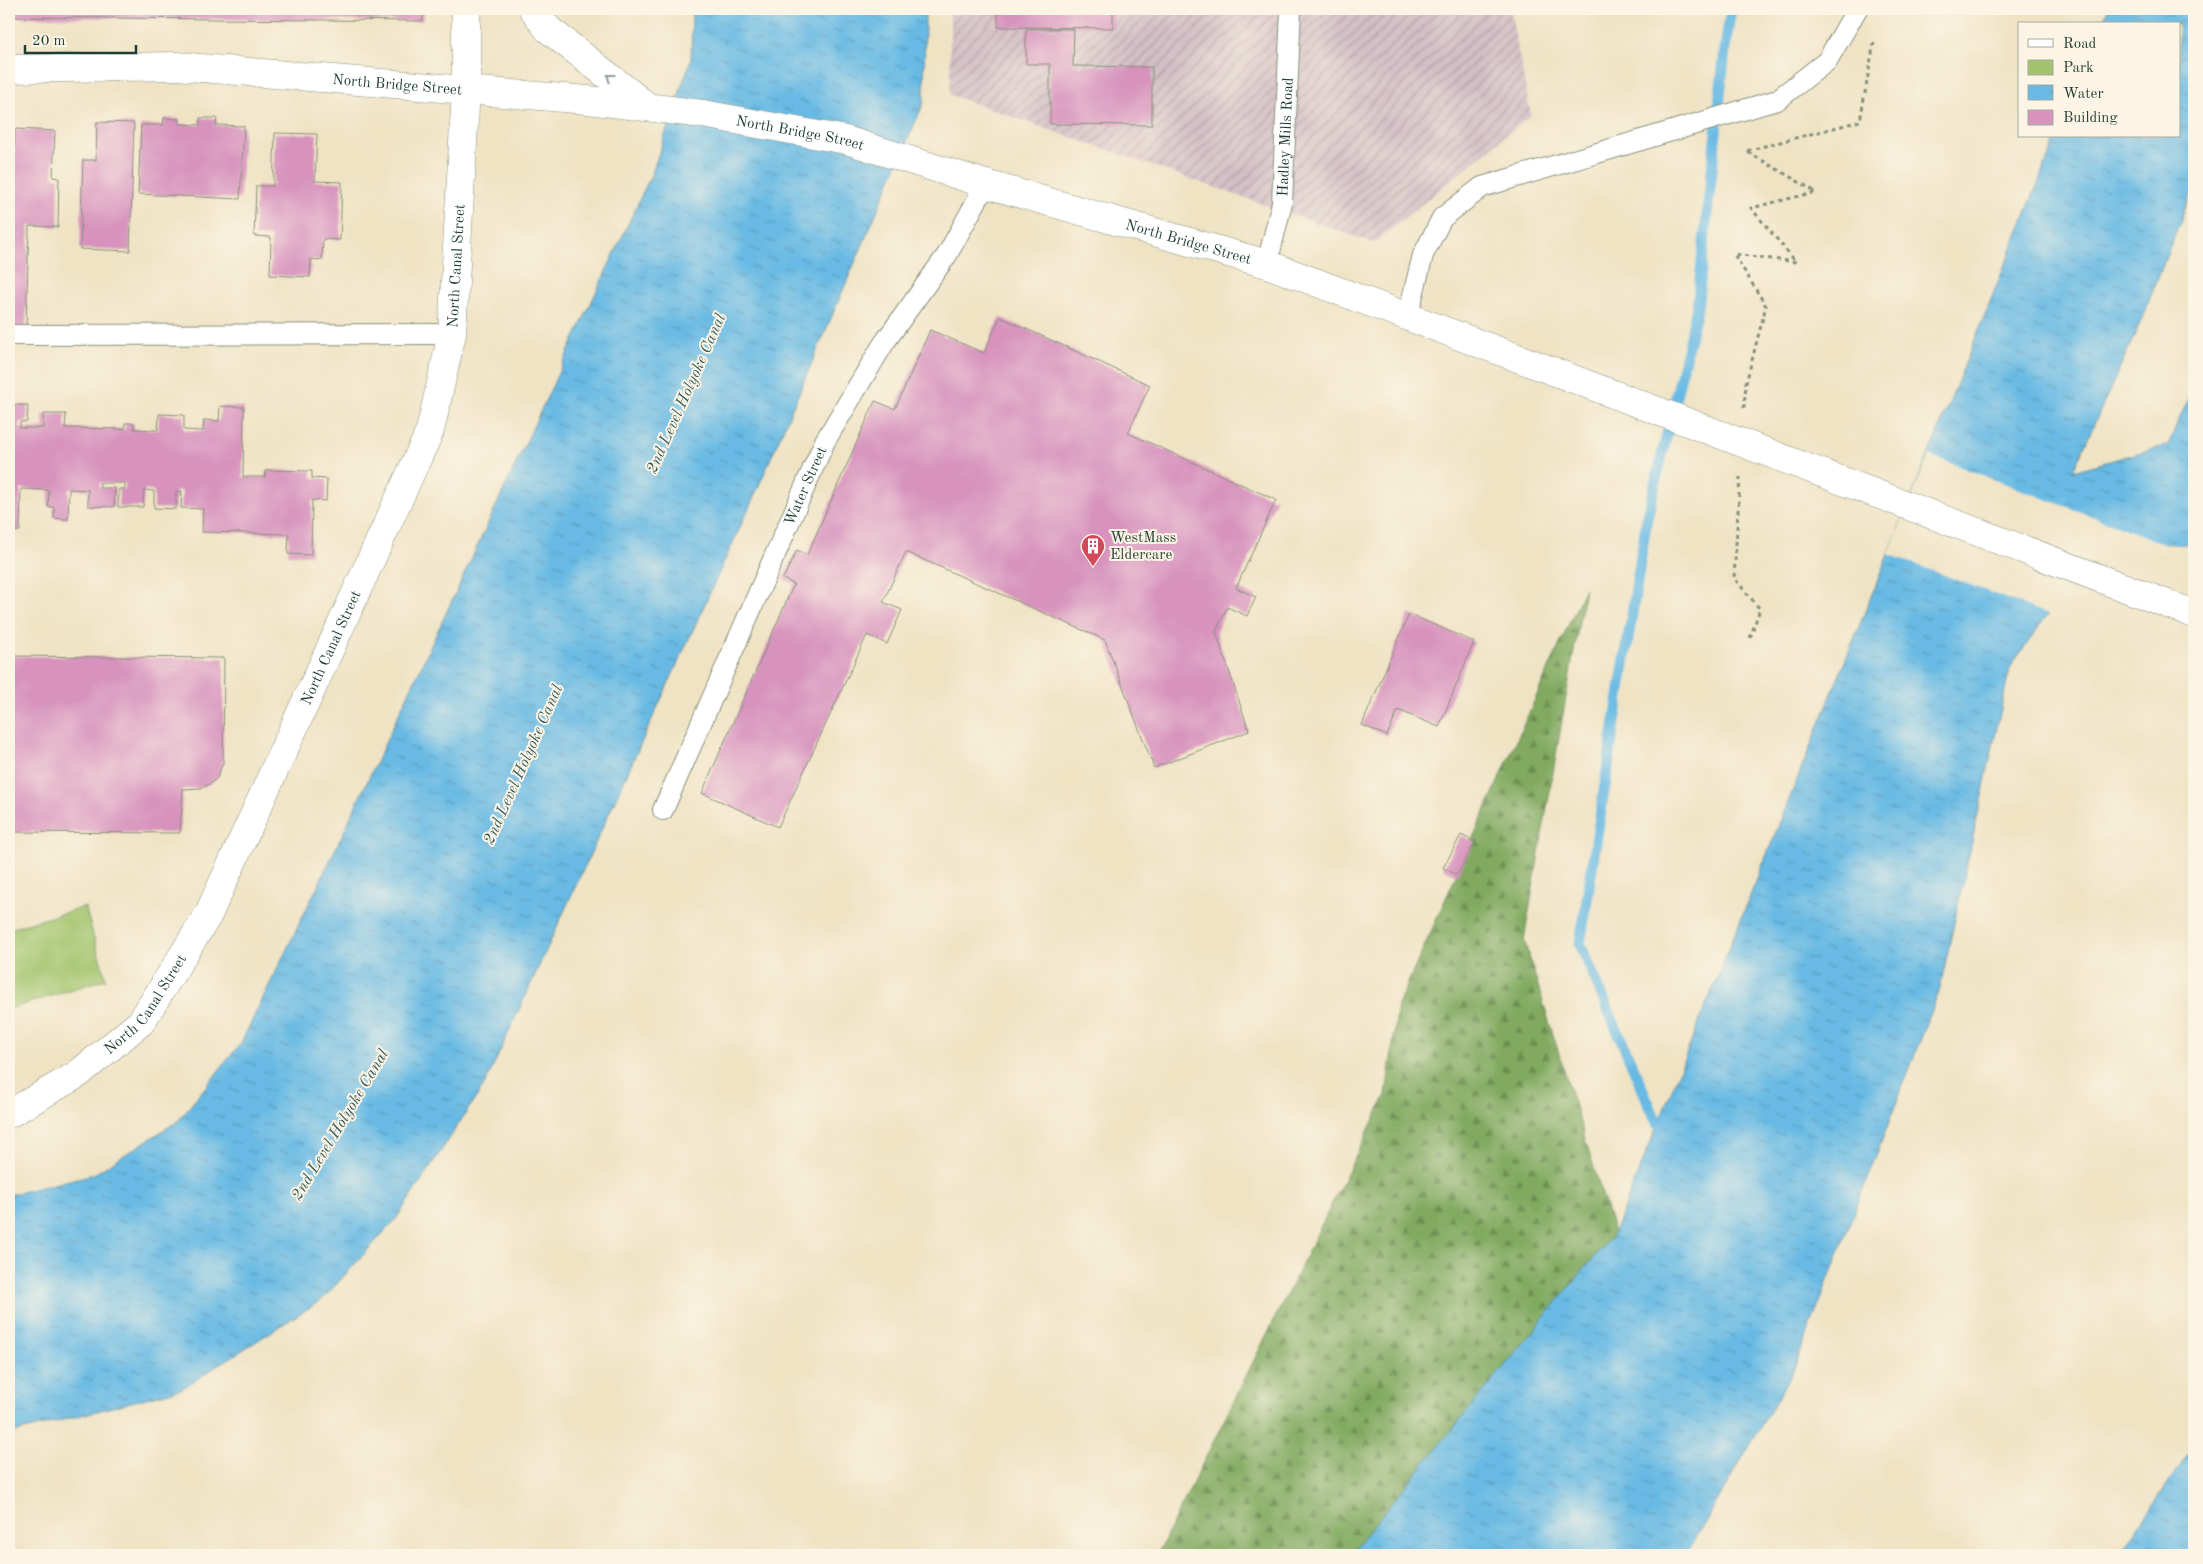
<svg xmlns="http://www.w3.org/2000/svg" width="2203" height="1564" viewBox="0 0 2203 1564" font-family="'Old Standard TT',serif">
<defs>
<pattern id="industrial-furrows" width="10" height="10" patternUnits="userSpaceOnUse" patternTransform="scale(1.25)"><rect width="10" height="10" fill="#d2bec5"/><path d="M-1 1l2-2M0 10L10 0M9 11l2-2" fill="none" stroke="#aa9ca1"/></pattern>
<pattern id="forest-firs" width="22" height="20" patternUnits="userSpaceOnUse" patternTransform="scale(1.25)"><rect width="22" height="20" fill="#81aa60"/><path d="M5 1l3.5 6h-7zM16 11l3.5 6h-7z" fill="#698c50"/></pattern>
<pattern id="water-ripples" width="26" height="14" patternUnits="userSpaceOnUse" patternTransform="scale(1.25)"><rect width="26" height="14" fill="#68bae4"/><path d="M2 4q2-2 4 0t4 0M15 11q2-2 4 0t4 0" fill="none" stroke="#5598ba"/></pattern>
</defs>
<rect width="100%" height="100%" fill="#fcf5e5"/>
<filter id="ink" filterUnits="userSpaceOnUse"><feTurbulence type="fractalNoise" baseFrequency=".02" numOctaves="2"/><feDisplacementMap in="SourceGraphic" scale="10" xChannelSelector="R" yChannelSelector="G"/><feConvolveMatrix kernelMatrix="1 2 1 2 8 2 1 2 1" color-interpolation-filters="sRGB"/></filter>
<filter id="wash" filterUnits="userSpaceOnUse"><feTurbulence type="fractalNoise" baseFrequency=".0096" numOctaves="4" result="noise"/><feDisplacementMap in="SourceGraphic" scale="20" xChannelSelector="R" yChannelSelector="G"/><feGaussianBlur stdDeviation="1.12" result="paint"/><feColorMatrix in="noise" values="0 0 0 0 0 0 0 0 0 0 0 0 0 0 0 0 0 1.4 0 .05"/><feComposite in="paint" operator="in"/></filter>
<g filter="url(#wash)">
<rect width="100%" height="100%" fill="#efe3c4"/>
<!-- industrial -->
<path fill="url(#industrial-furrows)" d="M950,9h560l21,106 -157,128 -424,-148z"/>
<!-- green -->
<path fill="#a2c46d" stroke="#608050" d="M85,907l21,72 -97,30v-80z"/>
<!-- forest -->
<path fill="url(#forest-firs)" stroke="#50744a" d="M1585,588l-61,352 90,293 -265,322h-192l229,-460 12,-90z"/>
<!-- water -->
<path fill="url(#water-ripples)" stroke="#447c8c" d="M692,9h233l-1,93 -166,386 -273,596 -89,135 -73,80 -142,90 -172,45v-239l85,-21 84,-53 63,-78 96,-197 315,-673 39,-114z
M2108,9h86v177l-53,135 -68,150 95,-26 26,-59v159l-94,-5 -90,128 -71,324 -145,377 -108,186h-337l265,-322 443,-1097h122v-112h-77z
M2194,1445v110h-75z"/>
<!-- pier -->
<path fill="#efe3c4" d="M1929,455l242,91 -70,-3 -51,72 -162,-61z"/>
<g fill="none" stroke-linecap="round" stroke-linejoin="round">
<!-- stream -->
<path stroke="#68bae4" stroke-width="11" d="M1658,1125l-78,-181 67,-426 50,-210 28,-259 6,-40"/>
</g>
<g id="blocks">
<!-- building -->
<path fill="#d792bd" d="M9,9h414v12l-414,-4z
M998,9h115v19l-115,-1z
M1026,29h48l-1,37 79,1v58l-102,-1v-60h-24z
M164,118l16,1v5l20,1v-7h17l-1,7 28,1 -4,73 -102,-5 3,-69h22z
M97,122l37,1 -4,128 -50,-2 3,-89h13z
M15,129l40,2 -2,46 6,1 -1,49 -29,-1 -3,102h-17v-138l5,1z
M275,133l42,1 -2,47 27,1 -2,58 -17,-1 -1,21 -11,-1 -1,18 -40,-2 1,-38 -17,-1 2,-50h17z
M1000,317l150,68 -22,48 148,67 -40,88 20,9 -9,19 -20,-9 -11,25 33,99 -95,37 -49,-128 -199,-88 -23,50 19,8 -15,34 -20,-9 -89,192 -76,-34 92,-209 -11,-5 14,-29 10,5 68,-154 20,8 35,-79 54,23z
M9,405h19l-1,17h-7v6h23v-14h23l-1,14 60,1v-6h9v6l24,1 1,-16 25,1v15l19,1 1,-11 15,1 1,-15 24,1 -1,70h22l1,-7 46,1v7l15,1 -1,22 -14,-1 -1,55 -23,-1 1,-20 -87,-2 1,-23 -22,-1 1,-17h-6v18l-22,-1v-17l-10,-1 -1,17h-25l1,-18h6v-6h-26l1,5h15l-1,19 -26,-1v-16l-19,-1 -1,30 -14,-1v-11h-6l1,-17 -28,-1 -1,42h-11z
M1409,614l65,28 -35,85 -41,-17 -11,26 -25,-11z
M9,656l215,2 -1,105 -6,15 -6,5 -10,5 -18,1 -3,44 -171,-1z
M1461,835l14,7 -18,33 -14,-7z"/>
</g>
</g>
<g filter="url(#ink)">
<use href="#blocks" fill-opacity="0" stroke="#87907c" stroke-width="1"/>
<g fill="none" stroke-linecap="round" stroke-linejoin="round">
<!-- service casing -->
<g stroke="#87907c" stroke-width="22">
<g id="service">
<path id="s1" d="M1267,264l15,-61 9,-194"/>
<path d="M1408,315l15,-60 19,-37 40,-31 295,-87 50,-39 30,-52"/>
<path d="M9,335l443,-1"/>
<path id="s2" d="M663,810l162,-369 59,-98 63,-88 39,-71"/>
</g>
</g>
<!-- minor casing -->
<g stroke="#87907c" stroke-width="29">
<g id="minor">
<path id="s3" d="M9,69l168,-3 289,24"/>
</g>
</g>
<!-- tertiary casing -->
<g stroke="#87907c" stroke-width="29">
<g id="tertiary">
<path id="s4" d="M9,1114l69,-40 63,-52 67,-107 222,-484 22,-97 14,-244"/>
</g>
</g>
<!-- secondary casing -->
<g stroke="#87907c" stroke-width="29">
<g id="secondary">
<path id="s5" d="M466,9v81l122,10 115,14 143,26 140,44 281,80 288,108"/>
<path d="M533,9l15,20 100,78"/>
</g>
</g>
<!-- path -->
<path stroke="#87907c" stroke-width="3" stroke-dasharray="4 4" stroke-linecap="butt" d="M1744,408l2,-25 20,-77 -32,-52 62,8 -45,-54 65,-16 -70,-41 114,-30 14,-79
M1740,477l-6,101 26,31 -10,29"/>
<!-- service -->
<use href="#service" stroke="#fff" stroke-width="20"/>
<!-- minor -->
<use href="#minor" stroke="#fff" stroke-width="28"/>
<!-- tertiary -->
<use href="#tertiary" stroke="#fff" stroke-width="28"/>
<!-- secondary -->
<use href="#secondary" stroke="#fff" stroke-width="28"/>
<!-- secondary-bridge casing -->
<g stroke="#87907c" stroke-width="29" stroke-linecap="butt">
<path id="secondary-bridge" d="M1555,372l639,242"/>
</g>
<!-- secondary-bridge -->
<use href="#secondary-bridge" stroke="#fff" stroke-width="28"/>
</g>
<!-- one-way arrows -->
<defs><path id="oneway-chevron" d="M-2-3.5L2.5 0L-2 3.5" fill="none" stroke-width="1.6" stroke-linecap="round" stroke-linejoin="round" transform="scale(1.25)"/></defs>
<use stroke="#8f9e9a" href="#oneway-chevron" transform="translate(610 77) rotate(-142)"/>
</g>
<!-- icons -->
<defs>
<g id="building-pin" transform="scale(1.25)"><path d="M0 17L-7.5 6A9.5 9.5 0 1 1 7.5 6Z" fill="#d1495b" stroke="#fcf5e5"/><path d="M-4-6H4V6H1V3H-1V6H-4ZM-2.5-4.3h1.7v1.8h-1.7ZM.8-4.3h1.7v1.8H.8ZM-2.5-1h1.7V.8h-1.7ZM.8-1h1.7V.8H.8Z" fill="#fff"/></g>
</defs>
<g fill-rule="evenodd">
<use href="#building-pin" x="1093" y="546"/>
</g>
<g text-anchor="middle" stroke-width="4" stroke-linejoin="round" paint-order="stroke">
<!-- street labels -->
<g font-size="15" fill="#1f3d34" stroke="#fcf5e5">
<text dy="5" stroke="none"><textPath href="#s3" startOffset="389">North Bridge Street</textPath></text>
<text dy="5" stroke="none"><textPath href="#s5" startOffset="418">North Bridge Street</textPath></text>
<text dy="5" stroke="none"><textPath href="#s1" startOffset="129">Hadley Mills Road</textPath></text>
<text dy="5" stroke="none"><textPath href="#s5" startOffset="822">North Bridge Street</textPath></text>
<text dy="5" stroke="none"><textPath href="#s4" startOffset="988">North Canal Street</textPath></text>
<text dy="5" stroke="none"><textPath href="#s2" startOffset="354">Water Street</textPath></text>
<text dy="5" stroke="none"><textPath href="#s4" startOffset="582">North Canal Street</textPath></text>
<text dy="5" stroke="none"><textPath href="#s4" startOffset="178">North Canal Street</textPath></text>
</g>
<!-- poi labels -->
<g font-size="15" fill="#1f3d34" stroke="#fcf5e5" text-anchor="start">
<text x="1110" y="542">WestMass<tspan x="1110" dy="17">Eldercare</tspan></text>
</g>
<!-- water labels -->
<g font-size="16" font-style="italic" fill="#315c60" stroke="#fcf5e5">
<text transform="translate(685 393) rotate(-66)" y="6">2nd Level Holyoke Canal</text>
<text transform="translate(522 764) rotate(-66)" y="6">2nd Level Holyoke Canal</text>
<text transform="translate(339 1124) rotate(-59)" y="6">2nd Level Holyoke Canal</text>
</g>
</g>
<!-- margin -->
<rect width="2203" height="1564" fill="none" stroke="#fcf5e5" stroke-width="30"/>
<!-- legend -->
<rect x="2018" y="22" width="162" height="115" fill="#fcf5e5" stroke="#a4ab9e"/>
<rect x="2028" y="39" width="25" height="8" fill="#ffffff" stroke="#a4ab9e"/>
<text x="2063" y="48" font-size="15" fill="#1f3d34">Road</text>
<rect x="2028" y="60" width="25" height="15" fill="#a2c46d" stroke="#a4ab9e"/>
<text x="2063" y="72" font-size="15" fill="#1f3d34">Park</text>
<rect x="2028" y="85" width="25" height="15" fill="url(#water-ripples)" stroke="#a4ab9e"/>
<text x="2063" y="98" font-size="15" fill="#1f3d34">Water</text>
<rect x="2028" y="110" width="25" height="15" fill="#d792bd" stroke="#a4ab9e"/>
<text x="2063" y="122" font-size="15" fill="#1f3d34">Building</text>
<!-- scale -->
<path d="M25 45v8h111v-8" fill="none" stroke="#1f3d34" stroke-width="2.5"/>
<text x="32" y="45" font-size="15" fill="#1f3d34" stroke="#fcf5e5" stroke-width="4" paint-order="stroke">20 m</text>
</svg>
